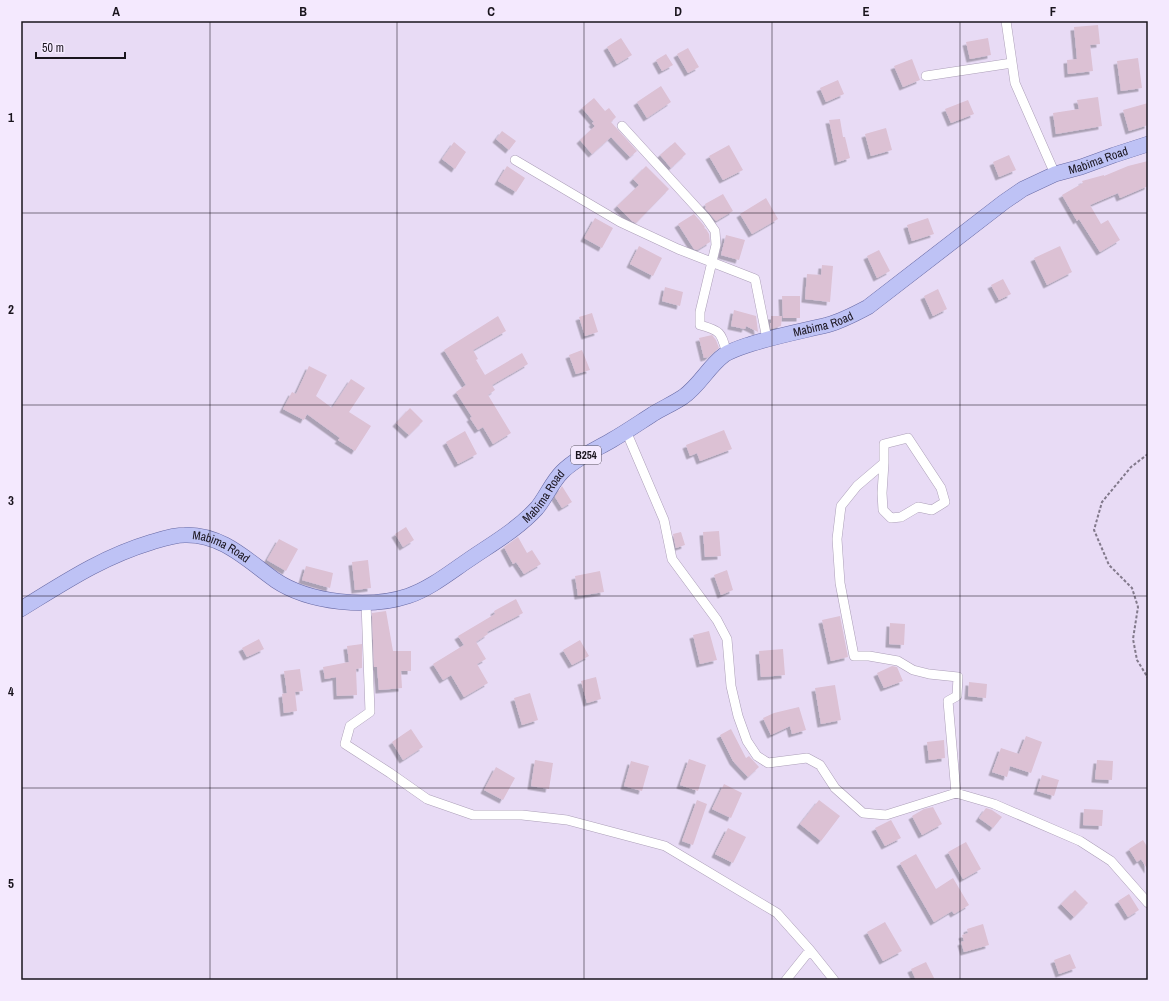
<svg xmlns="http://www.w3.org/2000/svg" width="1169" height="1001" viewBox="0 0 1169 1001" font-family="'Archivo Narrow',sans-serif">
<defs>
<filter id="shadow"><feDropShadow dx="-3.5" dy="3.5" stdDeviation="0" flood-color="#0004"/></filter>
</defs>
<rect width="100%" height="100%" fill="#e8dbf5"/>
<!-- building -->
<path fill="#dcc1d4" filter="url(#shadow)" d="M1098,25l2,19 -10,1 3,26 -25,3 -1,-14 10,-1 -3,-32z
M621,38l11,17 -15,9 -10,-17z
M988,38l3,17 -21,4 -4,-17z
M688,48l11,19 -11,6 -11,-19z
M666,54l7,11 -11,6 -6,-11z
M1138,58l4,30 -21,3 -4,-30z
M912,59l8,21 -17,7 -9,-21z
M838,80l6,14 -18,8 -6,-14z
M661,86l10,16 -24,16 -10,-16z
M1098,97l4,29 -46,8 -3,-21 26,-4 -2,-9z
M594,98l11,13 4,-3 7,9 -5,5 26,29 -7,6 -19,-20 -19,17 -12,-14 15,-14 -3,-3 2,-1 -12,-14z
M968,100l6,14 -23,9 -6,-14z
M1148,103v22l-19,6 -6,-21z
M840,119l3,18h2l5,21 -12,4 -9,-42z
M886,128l6,22 -21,6 -6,-22z
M502,131l14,10 -7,9 -13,-11z
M454,142l12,10 -11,17 -13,-10z
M675,142l11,12 -15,14 -11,-13z
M729,145l14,25 -20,10 -14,-24z
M1009,155l7,15 -17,7 -6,-15z
M1148,161v25l-28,12 -2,-5 -28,12 11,19 7,-4 12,20 -20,12 -21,-33 -2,2 -15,-26 21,-12 -1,-2 22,-6v1l24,-10z
M507,166l18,12 -9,14 -18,-11z
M646,166l23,23 -33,34 -4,-2 -15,-15 22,-21 -6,-6z
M723,194l10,17 -17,10 -11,-13 1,-1 -1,-3z
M766,198l12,21 -26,15 -12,-20z
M694,214l7,8 4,5 -1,1 2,1 3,5 1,8 -13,8 -3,-1 -16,-25z
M595,218l18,10 -11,20 -18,-10z
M928,218l6,16 -22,7 -5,-16z
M726,235l19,5 -6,20 -18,-5z
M639,246l23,12 -9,18 -23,-12z
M1060,246l12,26 -25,13 -13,-27z
M879,250l11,21 -13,7 -10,-22z
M822,265l11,1 -3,36 -25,-3 2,-25 14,1z
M1003,279l8,15 -12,6 -8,-15z
M665,287l18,5 -3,14 -18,-5z
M938,289l9,20 -14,7 -9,-20z
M782,296h18v22h-17z
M734,310l22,6 2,16 -12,-6 -1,3 -14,-3z
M592,313l6,19 -13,4 -6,-19z
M498,316l8,15 -33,19 5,9 -2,1 9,15 37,-22 6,11 -36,21 3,5 -7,5 23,38 -18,11 -10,-17 -5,3 -8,-12 2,-1 -16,-25 10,-7 -22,-35z
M771,316h11l-1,10 -10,3 -1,-6h1z
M712,335l4,5 3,8 -11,9 -4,1 -5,-20z
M582,350l8,20 -14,4 -7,-19z
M309,366l18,9 -11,21 16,12 19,-29 14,9 -16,24 22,14 -16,25 -17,-11 2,-2 -33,-24 -3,6 -21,-11 9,-17 4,2z
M410,408l13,13 -14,14 -13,-12z
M724,430l8,19 -32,12 -3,-8 -7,3 -4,-11z
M465,431l12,23 -19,10 -12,-22z
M562,486l10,16 -10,6 -7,-11z
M406,527l8,13 -11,7 -8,-13z
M719,531l2,25 -16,1 -2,-25z
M681,532l4,13 -9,3 -3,-14z
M518,537l9,16 5,-3 9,14 -17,10 -8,-12 -3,2 -9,-17z
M279,539l19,10 -12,22 -19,-11z
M368,560l3,28 -16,2 -3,-28z
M306,566l27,7 -3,15 -28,-8z
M727,570l6,20 -12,5 -7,-20z
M600,571l4,21 -26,4 -3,-20z
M516,599l7,14 -36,19 1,2 -12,8 10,17 -9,5 11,19 -24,14 -13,-22 -8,5 -10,-16 31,-19 -6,-9 37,-22 -1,-3z
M386,611l7,40h18v20h-10l1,17 -23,2 -2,-23h-3l-2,-54z
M840,616l8,41 -17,4 -9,-41z
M890,623l15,1 -1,21 -15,-1z
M709,631l8,29 -17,4 -7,-29z
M259,639l5,10 -17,8 -5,-9z
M580,640l9,16 -17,9 -9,-15z
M362,644v24l-6,1 1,26 -20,1 -1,-19 -11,2 -2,-12 26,-5 -2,-16z
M783,649l2,26 -24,2 -2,-26z
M892,666l5,1 6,14 -19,7 -7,-15z
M300,669l3,22 -8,1 2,19 -13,2 -2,-19 5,-1 -3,-22z
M596,677l5,22 -14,4 -6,-22z
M969,682l18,2 -1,14 -18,-2z
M835,685l6,35 -20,4 -6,-36z
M530,693l8,27 -16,5 -8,-27z
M799,707l7,23 -14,4 -2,-8 -19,9 -8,-17 11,-5z
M411,729l12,18 -20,13 -11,-18z
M731,729l15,29 3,-2 10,11 -11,10 -15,-16 -13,-26z
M1026,736l16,6 -11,31 -21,-7 -3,11 -15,-5 9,-24 18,6z
M944,740l1,18 -16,2 -2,-18z
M689,759l17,6 -8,26 -18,-6z
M535,760l18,3 -4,26 -18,-3z
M1097,760l16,1 -1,19 -17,-1z
M631,761l18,5 -7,25 -18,-5z
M496,767l19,11 -12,22 -19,-10z
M1042,775l17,5 -5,16 -17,-5z
M724,784l18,9 -11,25 -19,-9z
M697,800l10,4 -14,41 -11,-4z
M819,800l21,16 -19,25 -21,-17z
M933,807l9,17 -20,11 -10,-19 12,-7z
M986,808l6,2 10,7 -9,11 -14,-10z
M1084,809l19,1 -1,16 -19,-1z
M891,820l10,18 -16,8 -10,-18z
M728,828l18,9 -13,26 -18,-9z
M1143,840l5,8v22l-7,-11 -4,3 -8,-13z
M966,842l15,27 -18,10 -15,-27z
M916,854l20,35 17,-11 16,27 -15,9 -2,-3 -18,11 -34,-59z
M1075,890l13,13 -14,14 -13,-13z
M1129,894l10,16 -11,7 -10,-16z
M885,922l17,29 -19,10 -16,-29z
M983,924l6,21 -25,7 -3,-10 3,-1 -2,-6 6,-2 -1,-4z
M1070,954l6,14 -17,6 -5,-14z
M926,962l9,18h-19l-5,-11z"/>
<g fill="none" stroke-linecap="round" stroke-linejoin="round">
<!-- minor casing -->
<g stroke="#ac9fb8" stroke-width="10">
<path id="minor" d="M1006,21l9,62 40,91
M926,76l86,-13
M622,126l84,92 9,13 1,14 -16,67v13c22,6 21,8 27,29
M515,160l105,62 58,27 77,30 12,60
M626,431l38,89 8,39 45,61 10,19 4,47 7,30 9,25 10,15 11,7 39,-5 13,7 15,23 28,25 23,2 70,-22 38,11 86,37 31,20 37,42
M884,463v-19l24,-6 33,50 4,14 -13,8 -14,-3 -17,10 -10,1 -8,-8 -1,-17 2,-30 -27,23 -16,20 -4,33 3,44 14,73h15l29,5 15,9 16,4 29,3 -1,19 -9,5 8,92
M366,603l4,109 -20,14 -5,18 45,29 37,26 46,16h49l45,5 98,26 112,67 33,37 24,30
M786,980l24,-30"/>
</g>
<!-- primary casing -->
<g stroke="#686aa5" stroke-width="16">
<g id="primary">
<path id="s1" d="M21,609c44,-27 81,-52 131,-67 10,-3 22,-7 33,-7 37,-1 62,25 90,45 34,23 94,29 133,16 21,-7 40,-22 59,-35 23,-16 50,-31 70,-53 9,-11 15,-26 25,-36 14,-14 33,-22 50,-32 14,-8 27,-17 41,-26 10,-6 21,-11 30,-17 17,-12 25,-30 41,-42 8,-5 18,-8 27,-11 25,-8 51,-13 76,-19 15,-4 28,-11 41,-18l136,-105 19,-13 32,-15 26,-7 33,-12 34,-11"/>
</g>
</g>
<!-- path -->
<path stroke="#82798b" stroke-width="2" stroke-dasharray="3 2" stroke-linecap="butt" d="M1148,454l-17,13 -29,35 -8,28 15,35 23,23 6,19 -5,32 4,21 11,18"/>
<!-- minor -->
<use href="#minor" stroke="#fff" stroke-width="9"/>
<!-- primary -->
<use href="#primary" stroke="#bec2f5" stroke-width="15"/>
</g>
<!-- grid -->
<path fill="none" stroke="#19141d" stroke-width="1" stroke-opacity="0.55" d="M210,21v959M397,21v959M584,21v959M772,21v959M960,21v959M21,213h1127M21,405h1127M21,596h1127M21,788h1127"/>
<g text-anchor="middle" stroke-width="3" stroke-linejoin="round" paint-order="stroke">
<!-- shield labels -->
<rect fill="#f4e9fe" stroke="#5b5460" stroke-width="1" x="571" y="446" width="30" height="18" rx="3"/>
<g font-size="11" font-weight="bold" fill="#19141d">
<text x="586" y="459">B254</text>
</g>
<!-- street labels -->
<g font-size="12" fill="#19141d" stroke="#f4e9fe">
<text dy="4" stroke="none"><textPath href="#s1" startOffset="1252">Mabima Road</textPath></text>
<text dy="4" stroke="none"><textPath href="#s1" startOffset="928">Mabima Road</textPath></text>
<text dy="4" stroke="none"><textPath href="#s1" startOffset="592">Mabima Road</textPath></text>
<text dy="4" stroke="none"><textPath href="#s1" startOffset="220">Mabima Road</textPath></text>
</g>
</g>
<!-- border -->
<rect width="1169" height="1001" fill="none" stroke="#f4e9fe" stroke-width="44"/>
<!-- scale -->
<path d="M36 52v6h89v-6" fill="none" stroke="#19141d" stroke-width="2"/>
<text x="42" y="52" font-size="12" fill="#19141d" stroke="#f4e9fe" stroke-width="3" paint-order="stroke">50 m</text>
<rect x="22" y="22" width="1125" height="957" fill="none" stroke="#19141d" stroke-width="1.5"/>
<g font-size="13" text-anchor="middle" font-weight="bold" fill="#19141d">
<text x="116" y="16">A</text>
<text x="303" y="16">B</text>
<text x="491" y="16">C</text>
<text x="678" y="16">D</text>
<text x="866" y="16">E</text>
<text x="1053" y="16">F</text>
<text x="11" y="122">1</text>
<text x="11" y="314">2</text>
<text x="11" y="505">3</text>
<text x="11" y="696">4</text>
<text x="11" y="888">5</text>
</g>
</svg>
